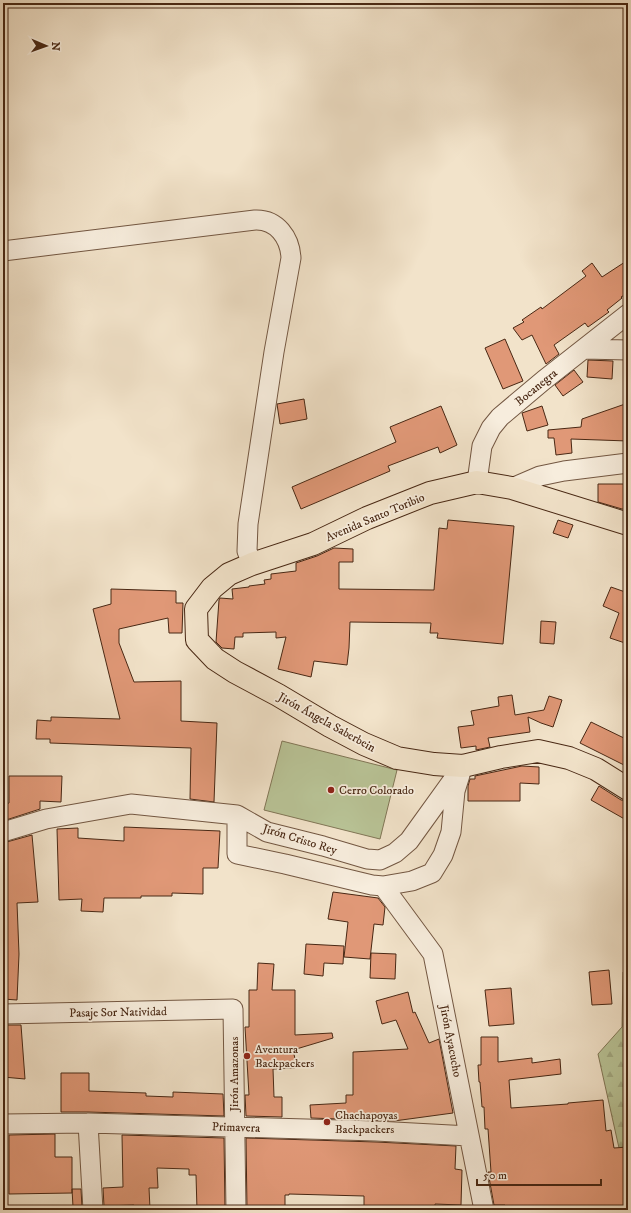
<svg xmlns="http://www.w3.org/2000/svg" width="631" height="1213" viewBox="0 0 631 1213" font-family="'IM FELL DW Pica',serif">
<defs>
<pattern id="forest-firs" width="22" height="20" patternUnits="userSpaceOnUse"><rect width="22" height="20" fill="#b9c497"/><path d="M5 1l3.5 6h-7zM16 11l3.5 6h-7z" fill="#a1a881"/></pattern>
</defs>
<rect width="100%" height="100%" fill="#f2e3ca"/>
<filter id="stains"><feTurbulence type="fractalNoise" baseFrequency=".005" numOctaves="4"/><feColorMatrix values="0 0 0 0 .2 0 0 0 0 .09 0 0 0 0 .02 0 0 0 .5 -.17"/></filter>
<radialGradient id="worn" r=".72"><stop offset=".6" stop-color="#630" stop-opacity="0"/><stop offset="1" stop-color="#630" stop-opacity=".3"/></radialGradient>
<!-- forest -->
<path fill="url(#forest-firs)" stroke="#817656" d="M628,970v176l-9,2 -21,-94 24,-27 1,-55z"/>
<!-- garden -->
<path fill="#b9c497" stroke="#817656" d="M282,741l115,29 -17,69 -116,-29z"/>
<!-- building -->
<path fill="#e09877" stroke="#492814" d="M628,260v33l-7,4 1,1 -15,12 2,2 -21,15 -3,-4 -31,22 5,9 -13,10 -14,-29 -10,5 -9,-12 11,-6 -2,-2 19,-13 1,2 44,-33 -4,-5 10,-8 10,14z
M505,339l18,42 -20,8 -18,-41z
M588,360l25,1 -1,18 -25,-2z
M574,370l9,12 -20,14 -8,-11z
M304,399l3,20 -27,5 -3,-20z
M628,403v38l-57,-2 1,14 -16,2 -2,-17h-6v-8l33,-3 1,-8z
M441,406l16,39 -17,8 -2,-6 -50,19 2,5 -89,38 -9,-22 104,-45 -6,-15z
M542,406l6,19 -21,6 -5,-18z
M598,484h30v25h-6l-24,-7z
M448,520l66,6 -11,118 -66,-6 1,-5h-8l1,-10 -81,-1 -1,26 -2,17 -33,-4 -3,16 -33,-8 8,-32 -10,1v-6l-33,1v4h-8l-1,12 -12,-1 -6,-6 3,-42 1,-2 13,1 -1,-10 17,-2v-1l16,-2 -1,-4 7,-1v-5l25,-3v-8l21,-7 17,-8 19,1v13h-14v27l95,1 5,-62 8,1z
M558,520l15,5 -5,13 -15,-5z
M611,587l17,6v51l-18,-6 9,-25 -16,-7z
M111,589l65,2v12h7l-1,30h-13l-1,-15 -49,11v14l15,39 47,-1v40l36,2 -3,79 -24,-3 1,-51 -141,-5v-4h-14l1,-19 14,1v-4l69,2 -27,-110 18,-5z
M541,621l15,1 -2,22 -14,-1z
M512,695l3,20 29,-5 5,-14 13,4 -9,27 -12,-4 -13,-6 2,15 -42,6 2,9 -14,3v-4l-15,2 -3,-21 16,-2 -3,-14 28,-5 -1,-9z
M591,722l37,18v27l-48,-24z
M522,766l17,1v17l-19,-1v18h-52v-15l2,-7h5v-3z
M9,776h53l-1,26 -21,-1v8l-37,12v-16l6,-2z
M599,786l22,14 7,1v20l-37,-21z
M124,827l96,4 -2,37h-15v26l-31,-1v3h-31v2h-37l-1,14 -22,-1 1,-12 -23,1 -2,-71 21,-1v10l46,3z
M32,835l6,67 -21,1 2,51 -2,46 -14,-1v-156z
M333,892l45,6 7,9 -2,18 -9,-1 -4,35 -26,-2 4,-35 -20,-3z
M306,944l38,2 -1,18 -19,-1 -1,13 -19,-2z
M371,953l25,1 -1,25 -25,-1z
M258,963l16,1 -2,26h23v45l37,-2 1,5 -40,12 3,13h-1v5l-22,1 1,28h8v20l-36,-1 -1,-21h4l-4,-68h4v-37h8z
M609,970l3,34 -20,1 -3,-33z
M511,988l3,36 -25,2 -4,-36z
M408,992l5,21 2,-1 14,31 10,-4 14,74 -59,8 -83,-3 -1,-13 36,-2v-8h7v-43l55,-3 -12,-29 -14,4 -6,-23z
M3,1025h18l4,54 -22,-2z
M481,1037h17v25l34,-4v5l28,-4 1,15 -52,6 2,28 57,-4v-1l35,-3 3,31 5,-1 3,18 14,-1v60l-25,3h-67v-2l-31,-1v-2h-11l-6,-33h3l-3,-43h-3l-1,-22h-2l-2,-25h-1l-1,-17h3z
M61,1073h28v18l57,2v3l27,1v-5l50,2 1,22 -136,-4h-27z
M55,1134v23h17v36l-63,1v-59z
M122,1135l102,3 1,71 -28,1 -1,-35h-7v-6l-32,-1 1,20h-9l1,21 -16,1v-5l-30,1 -1,-18 20,-1z
M246,1138l130,4 80,4 -1,23 7,1 -1,35 -26,-1v6h-71v-14l-75,-2v1h-4v15h-38z
M72,1189h9l1,18h-9z"/>
<g fill="none" stroke-linecap="round" stroke-linejoin="round">
<!-- minor casing -->
<g stroke="#735742" stroke-width="21">
<path id="minor" d="M3,251l252,-31c22,-1 35,18 36,38l-17,94 -26,172 -1,27 5,13
M584,349l44,1
M477,482l5,-36 9,-18 9,-11 44,-37 84,-66
M512,488l28,-12 24,-5 64,-8
M237,815v39l48,10 87,21 11,1 29,-5 20,-8 11,-18 8,-23 4,-41 5,-16
M3,832l43,-13 85,-15 106,11 30,17 56,14 44,13 13,1 15,-7 14,-12 54,-75
M383,886l50,68 51,256
M3,1014l230,-5 3,201
M88,1123l5,87
M3,1124l85,-1 288,8 93,5"/>
</g>
<!-- major casing -->
<g stroke="#492814" stroke-width="24">
<path id="major" d="M628,524l-116,-36 -35,-6 -47,11 -63,25 -54,26 -61,20 -23,10 -17,14 -16,21 1,31 18,19 20,13 43,23 52,31 34,18 33,14 37,6 29,2 38,-9 37,-6 31,7 27,11 32,20"/>
</g>
<!-- minor -->
<use href="#minor" stroke="#f7eddd" stroke-width="19"/>
<!-- major -->
<use href="#major" stroke="#f2e3ca" stroke-width="22"/>
</g>
<!-- markers -->
<g fill="#8f2418" stroke="#f7eddd" stroke-width="1.5">
<circle cx="331" cy="790" r="4"/>
<circle cx="247" cy="1056" r="4"/>
<circle cx="327" cy="1122" r="4"/>
</g>
<g text-anchor="middle" stroke-width="3.5" stroke-linejoin="round" paint-order="stroke">
<!-- street labels -->
<g font-size="12" fill="#492814" stroke="#f7eddd">
<text transform="translate(536 387) rotate(-39)" y="4">Bocanegra</text>
<text transform="translate(375 517) rotate(-23)" y="4">Avenida Santo Toribio</text>
<text transform="translate(327 722) rotate(29)" y="4">Jirón Ángela Saberbein</text>
<text transform="translate(300 839) rotate(17)" y="4">Jirón Cristo Rey</text>
<text transform="translate(118 1012) rotate(-1)" y="4">Pasaje Sor Natividad</text>
<text transform="translate(451 1041) rotate(79)" y="4">Jirón Ayacucho</text>
<text transform="translate(234 1074) rotate(-90)" y="4">Jirón Amazonas</text>
<text transform="translate(236 1127) rotate(2)" y="4">Primavera</text>
</g>
<!-- poi labels -->
<g font-size="12" fill="#492814" stroke="#f7eddd" text-anchor="start">
<text x="339" y="794">Cerro Colorado</text>
<text x="255" y="1053">Aventura<tspan x="255" dy="14">Backpackers</tspan></text>
<text x="335" y="1119">Chachapoyas<tspan x="335" dy="14">Backpackers</tspan></text>
</g>
</g>
<!-- margin -->
<rect width="631" height="1213" fill="none" stroke="#f2e3ca" stroke-width="16"/>
<rect x="4" y="4" width="623" height="1205" fill="none" stroke="#492814" stroke-width="2"/>
<rect x="8" y="8" width="615" height="1197" fill="none" stroke="#492814"/>
<!-- north arrow -->
<g transform="translate(46 46) rotate(92)" stroke="#f7eddd" stroke-width="3" paint-order="stroke">
<path d="M0-3L7 15L0 10L-7 15Z" fill="#492814"/>
<text y="-6" font-size="11" font-weight="bold" text-anchor="middle" fill="#492814">N</text>
</g>
<!-- scale -->
<path d="M477 1179v6h124v-6" fill="none" stroke="#492814" stroke-width="2"/>
<text x="483" y="1179" font-size="12" fill="#492814" stroke="#f7eddd" stroke-width="3" paint-order="stroke">50 m</text>
<rect width="100%" height="100%" filter="url(#stains)"/>
<rect width="100%" height="100%" fill="url(#worn)"/>
</svg>
